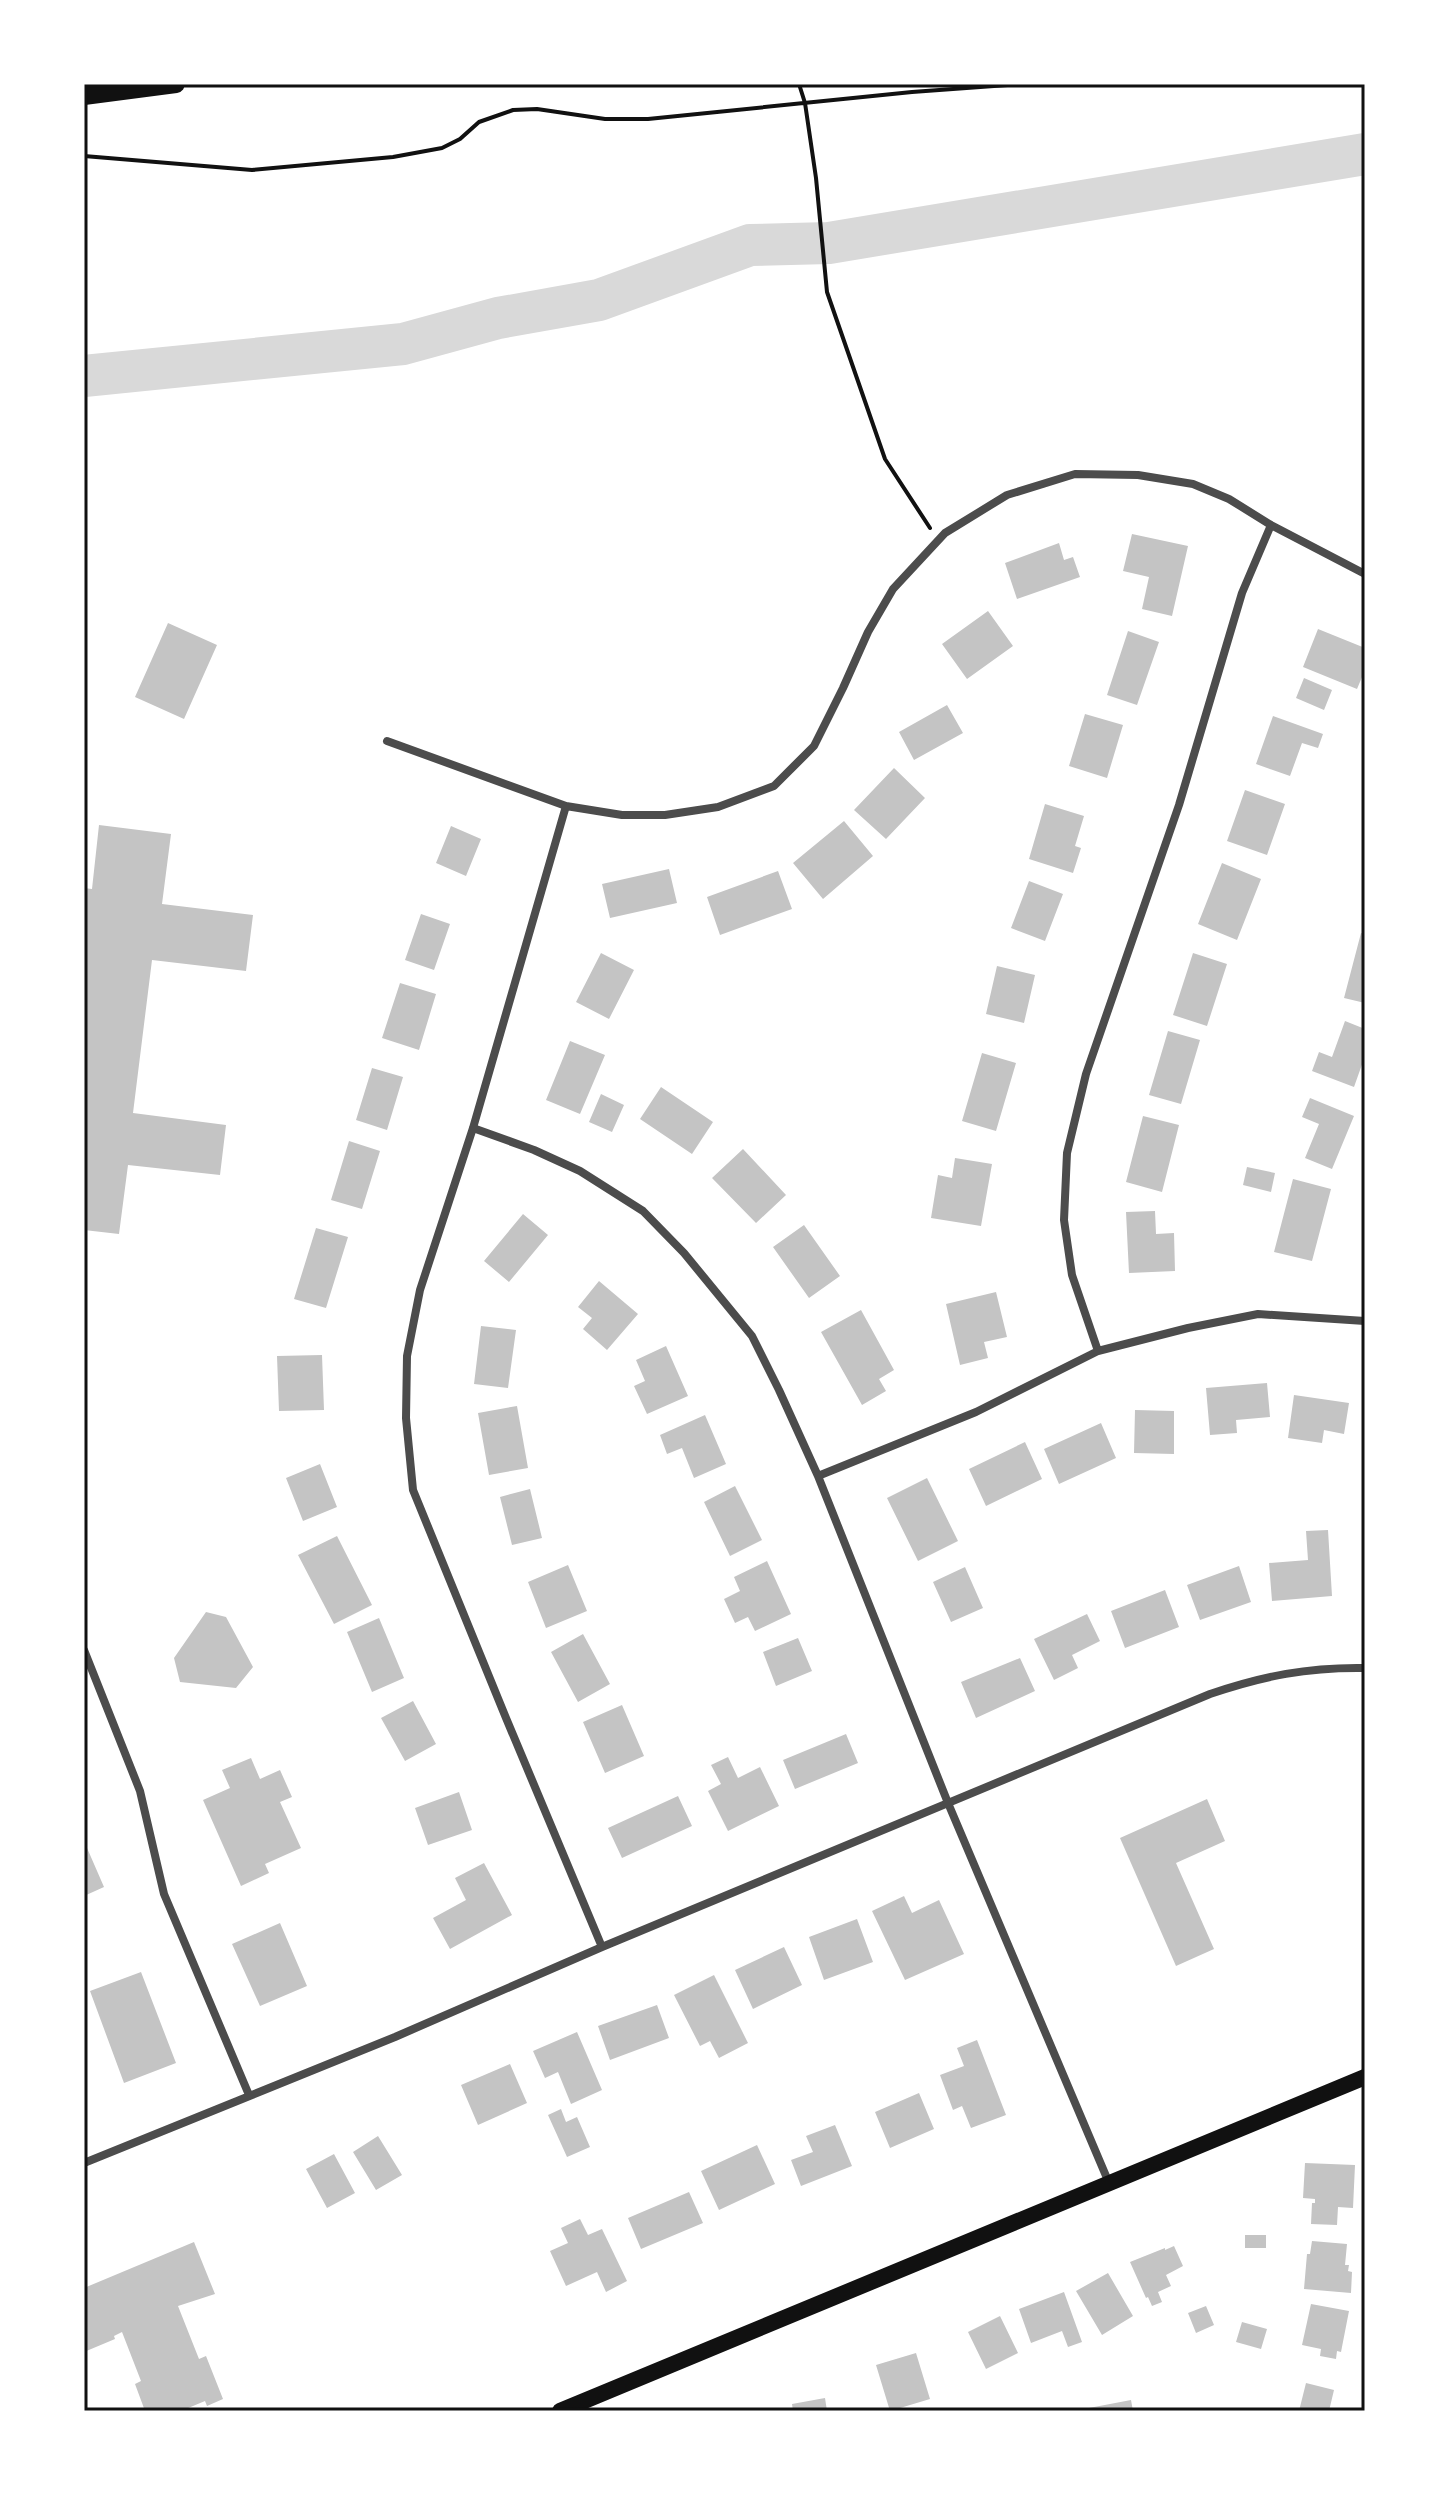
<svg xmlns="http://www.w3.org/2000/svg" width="1449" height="2495" viewBox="0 0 1449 2495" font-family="'Source Sans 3',sans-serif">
<rect width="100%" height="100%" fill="#fff"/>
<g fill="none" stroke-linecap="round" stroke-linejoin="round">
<!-- river -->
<path stroke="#d9d9d9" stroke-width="42" d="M84,376l319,-32 95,-26 101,-18 151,-55 79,-2 536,-89"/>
</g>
<!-- building -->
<path fill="#c4c4c4" d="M1132,534l56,12 -16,70 -30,-7 7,-32 -26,-6z
M1059,543l5,17 9,-3 7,20 -63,22 -12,-36z
M988,611l25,35 -46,33 -25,-35z
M168,623l49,22 -33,74 -49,-22z
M1318,629l47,19v22l-8,19 -54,-22z
M1128,631l31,11 -22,63 -30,-10z
M1304,678l28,12 -8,20 -28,-12z
M947,705l16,28 -49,27 -15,-28z
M1085,714l38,11 -16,53 -38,-12z
M1273,716l50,18 -5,14 -16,-5 -12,33 -34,-12z
M894,768l31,30 -39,41 -32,-29z
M1245,790l40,14 -18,51 -40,-14z
M1045,804l39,12 -9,30 6,2 -8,25 -44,-14z
M844,821l29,35 -50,43 -30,-36z
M99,825l72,9 -9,70 91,11 -7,56 -94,-11 -19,153 93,12 -6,50 -92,-10 -9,69 -35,-4v-342l8,1z
M451,826l30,13 -15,37 -30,-13z
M1222,863l39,16 -24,61 -39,-16z
M669,869l8,34 -67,15 -8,-34z
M778,871l14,38 -72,26 -13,-38z
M1029,881l34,13 -18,47 -34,-13z
M421,914l29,10 -16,46 -29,-10z
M1361,933l4,1v69l-21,-5z
M601,953l33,17 -25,49 -33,-17z
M1193,953l34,11 -20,62 -34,-11z
M997,966l38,9 -11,48 -38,-9z
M400,983l36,11 -17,56 -37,-12z
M1345,1021l20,8v27l-11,31 -42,-16 7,-19 13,5z
M1168,1031l32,9 -19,64 -32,-9z
M570,1041l35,14 -25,59 -34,-14z
M982,1053l34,10 -20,68 -34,-10z
M372,1068l31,9 -16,53 -31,-10z
M661,1087l52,35 -21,32 -52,-35z
M601,1094l23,11 -12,27 -23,-10z
M1310,1098l44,18 -22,53 -27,-11 14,-34 -17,-7z
M1143,1116l36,9 -17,67 -36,-10z
M349,1141l31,10 -18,58 -31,-9z
M743,1149l43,46 -30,28 -44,-45z
M955,1158l37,6 -11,62 -50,-8 7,-43 14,3z
M1247,1167l28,6 -4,19 -28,-7z
M1293,1179l38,10 -19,72 -38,-9z
M1155,1211l1,23 18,-1 1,38 -46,2 -3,-61z
M523,1214l25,21 -39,47 -25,-21z
M804,1225l36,51 -31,22 -36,-51z
M316,1228l32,9 -22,71 -32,-9z
M599,1281l39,33 -31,36 -24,-21 9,-11 -14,-11z
M996,1292l11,45 -23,5 4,16 -28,7 -14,-61z
M861,1310l33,60 -15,9 7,12 -24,14 -41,-73z
M481,1326l35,4 -8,58 -34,-4z
M666,1346l22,50 -41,18 -13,-28 11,-5 -9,-21z
M322,1355l2,55 -45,1 -2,-55z
M1267,1383l3,34 -34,3 1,13 -27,2 -4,-47z
M1294,1395l55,8 -5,31 -20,-4 -2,13 -34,-5z
M517,1406l11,62 -39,7 -11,-62z
M1135,1410l39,1v43l-40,-1z
M705,1415l21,49 -32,14 -12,-30 -15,6 -7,-19z
M1101,1423l15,35 -57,26 -15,-35z
M1025,1442l17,37 -56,27 -17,-37z
M320,1464l17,43 -34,14 -17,-43z
M927,1478l31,63 -40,20 -31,-63z
M735,1486l27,54 -32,16 -26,-54z
M530,1489l12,49 -30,7 -12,-48z
M1328,1530l4,66 -60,5 -3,-38 39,-3 -2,-29z
M337,1536l35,69 -38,19 -36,-69z
M767,1561l24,53 -36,17 -7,-14 -13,6 -11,-24 16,-8 -6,-14z
M568,1565l19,46 -41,17 -18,-46z
M1239,1566l12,36 -51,18 -13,-35z
M965,1567l18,41 -32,14 -18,-40z
M1165,1590l14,37 -54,21 -14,-37z
M206,1612l20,5 27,50 -17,21 -56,-6 -6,-24z
M1087,1614l13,27 -28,14 6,13 -24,12 -20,-41z
M379,1618l25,60 -32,14 -25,-60z
M583,1634l27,50 -32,18 -27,-50z
M798,1638l14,33 -36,15 -13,-34z
M1020,1658l15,33 -59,27 -15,-36z
M413,1701l23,43 -31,17 -24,-43z
M622,1705l22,51 -39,17 -22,-51z
M846,1734l12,29 -63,26 -12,-29z
M728,1757l10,21 22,-11 19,39 -51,25 -20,-40 13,-7 -10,-19z
M251,1758l9,21 20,-9 12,27 -12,5 21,46 -36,16 4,9 -28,13 -38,-86 27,-12 -8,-18z
M459,1792l13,38 -44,15 -13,-37z
M678,1796l14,30 -70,32 -14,-30z
M1207,1799l18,42 -49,22 38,86 -38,17 -56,-128z
M84,1841l20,46 -20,9z
M484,1863l28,52 -62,34 -17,-31 33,-18 -11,-22z
M904,1896l8,17 27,-13 25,54 -59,26 -33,-69z
M857,1919l16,43 -49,18 -15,-43z
M280,1923l27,63 -47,20 -28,-62z
M784,1947l18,38 -49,24 -18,-39z
M141,1972l35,91 -52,20 -34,-92z
M714,1975l34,68 -29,15 -9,-17 -10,5 -26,-51z
M657,2005l12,33 -59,22 -12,-34z
M577,2032l25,58 -31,14 -13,-32 -13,6 -12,-27z
M977,2040l29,75 -35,13 -9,-22 -9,4 -13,-35 24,-9 -7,-18z
M510,2064l17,39 -49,22 -17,-40z
M919,2093l15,36 -44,19 -15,-36z
M561,2109l5,13 11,-5 13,30 -23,10 -19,-42z
M835,2125l17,41 -51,20 -10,-26 22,-8 -7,-16z
M378,2136l24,39 -26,15 -23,-38z
M757,2145l18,39 -56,26 -18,-39z
M334,2154l21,39 -28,15 -21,-39z
M1305,2163l50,2 -2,43 -15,-1 -1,18 -26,-1 1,-21h3v-4l-12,-1z
M689,2192l14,31 -62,26 -13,-31z
M580,2219l8,16 14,-6 25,52 -21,11 -9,-20 -31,14 -16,-35 18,-8 -7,-15z
M1245,2235h21v13h-21z
M1312,2241l35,3 -2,21h4l-1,6 4,1 -1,21 -47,-4 3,-35h3z
M194,2242l21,52 -37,12 21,53 7,-3 17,43 -16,7 -2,-5 -24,10h-36l-10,-27 6,-3 -19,-49 -8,4 1,3 -31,13v-64z
M1174,2246l9,20 -17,9 5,11 -13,6 4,10 -10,4 -4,-9 -2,1 -16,-36 35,-14v2z
M1108,2273l25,43 -31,19 -26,-44z
M1064,2292l18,50 -14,5 -6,-16 -31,12 -12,-34z
M1311,2304l38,7 -8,41 -4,-1 -1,8 -16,-3 1,-7 -19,-4z
M1206,2306l8,19 -18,8 -8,-20z
M1000,2316l18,37 -32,16 -18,-37z
M1242,2322l25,7 -6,20 -25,-7z
M916,2353l14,46 -40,12 -14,-46z
M1306,2383l28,7 -5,21h-30z
M825,2398l2,13h-34l-1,-7z
M1131,2400l2,11h-43l-1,-3z"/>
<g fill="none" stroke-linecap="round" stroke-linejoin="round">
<!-- path -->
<path stroke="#111" stroke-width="4" d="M799,84l6,19 11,75 11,114 58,167 45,69
M84,156l168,14 141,-13 49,-9 18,-9 19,-17 34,-12 24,-1 68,10h43l264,-27 110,-8"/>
<!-- minor -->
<path stroke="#4c4c4c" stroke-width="8" d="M387,741l179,65 56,9h43l53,-8 56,-21 40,-40 29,-58 25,-56 25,-43 52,-56 62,-38 68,-21 63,1 55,9 36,15 42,26 94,49
M566,806l-93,322 -53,162 -13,66 -1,62 7,72 93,228 96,229
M473,1128l61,22 46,21 63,40 41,42 68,83 27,54 39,86 130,327 161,380
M1098,1351l-26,-76 -8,-55 3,-67 19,-79 93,-269 63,-212 29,-68
M818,1476l158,-64 122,-61 90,-23 70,-14 107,7
M84,1650l56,141 24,103 85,201
M84,2163l311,-126 207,-90 608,-253c53,-18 98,-27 155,-26"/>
<!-- secondary -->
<path stroke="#111" stroke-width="16" d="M560,2411l805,-334"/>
<!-- primary -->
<path stroke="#111" stroke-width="18" d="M84,96l92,-12"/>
</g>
<!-- border -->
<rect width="1449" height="2495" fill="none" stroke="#ffffff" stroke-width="172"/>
<rect x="86" y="86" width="1277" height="2323" fill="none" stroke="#111" stroke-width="3"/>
</svg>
